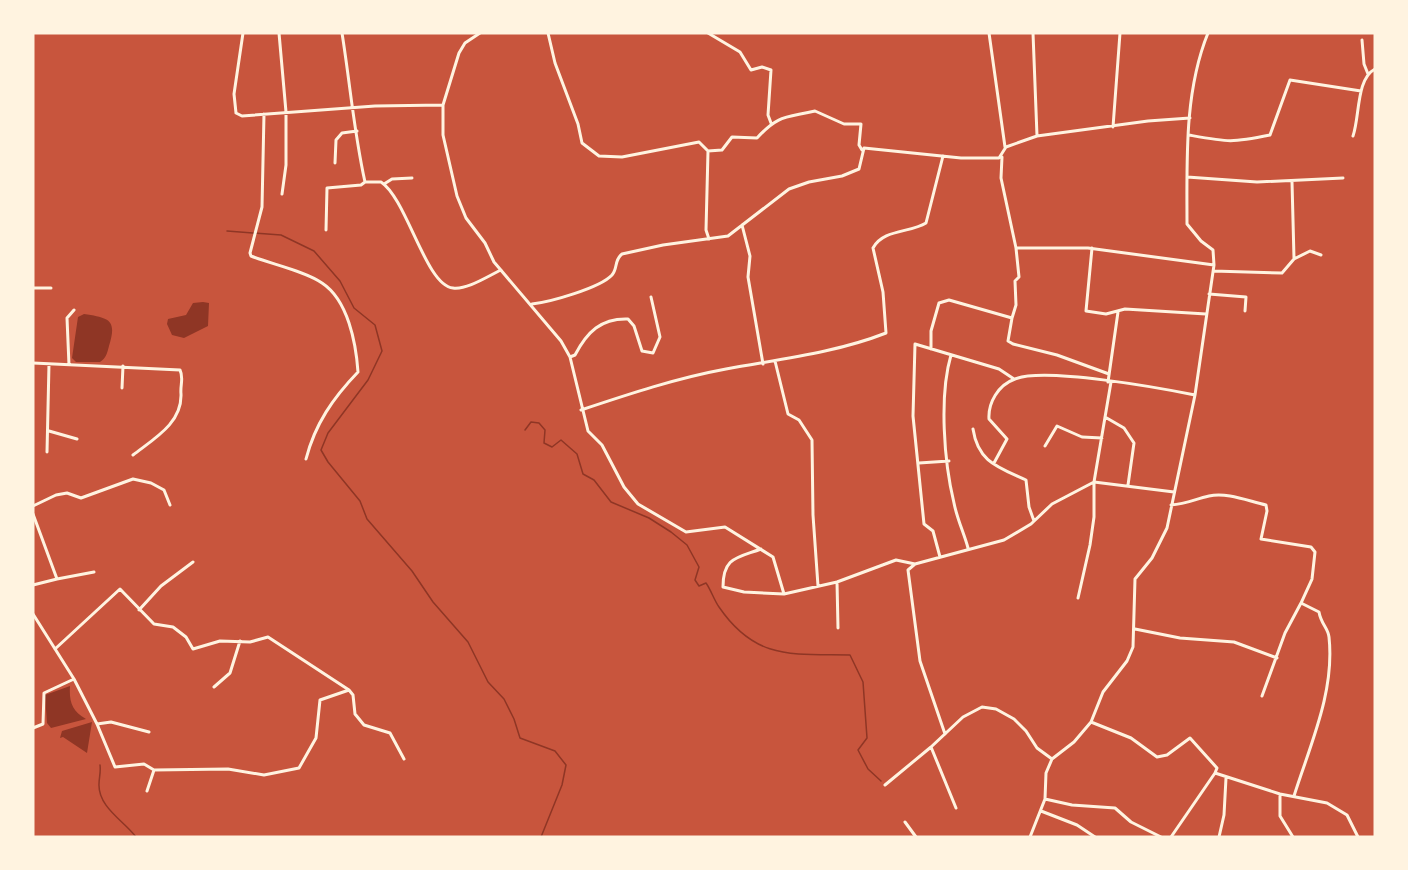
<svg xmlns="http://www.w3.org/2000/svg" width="1408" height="870" viewBox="0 0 1408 870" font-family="Roboto,sans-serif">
<rect width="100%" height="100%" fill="#c8553d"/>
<!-- water -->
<path fill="#8f3625" d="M203,302l6,1 -1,23 -24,12 -12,-3 -5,-11 1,-5 18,-4 7,-12z
M84,314c26,4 33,6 25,32 -2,8 -3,12 -9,16h-24l-4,-4 6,-41z
M70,686c-1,16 2,25 16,33l-35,9 -4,-5 -2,-28z
M92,722l-5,31 -24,-16 -3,1 2,-7z"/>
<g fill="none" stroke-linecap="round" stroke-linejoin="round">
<!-- stream -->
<path stroke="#8f3625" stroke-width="1.5" d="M227,231l54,4 33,16 26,30 14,27 21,17 7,26 -14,29 -40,53 -7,17 7,12 32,39 7,18 45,52 21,31 35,40 20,40 16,17 10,20 6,19 35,13 11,14 -4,20 -21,52
M525,430l6,-8 8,1 6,7 -1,13 8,4 9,-7 16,14 6,20 11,6 17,22 38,16 22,14 16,13 12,22 -4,13 4,6 7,-3c5,7 8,17 13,24 37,54 74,47 131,48l13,27 4,56 -9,12 10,19 13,12
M100,765c1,7 -1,13 -1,19 -1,23 25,37 37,53"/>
<!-- minor -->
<path stroke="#fff3e0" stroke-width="3" d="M243,33l-9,61 2,19 6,3 133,-10 68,-1
M279,33l7,79v53l-4,29
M342,33c8,50 12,100 23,149h16c26,17 45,104 72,106 14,2 35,-12 48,-18
M480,33l-15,10 -6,10 -16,52v30l14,61 9,22 19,25 9,19 67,79 9,16 18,74 14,14 22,42 14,17 48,28 39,-5 48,30 11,37 53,-12 59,-22 19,4 89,-24 27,-16 21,-20 42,-22 80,10
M548,33l7,30 23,61 4,19 17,13 23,1 77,-15 9,9
M708,33l32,19 11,18 11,-3 9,3 -3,45 3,8
M989,33l16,114
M1362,40l2,24 4,10
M264,114l-2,93 -12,46 1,3c20,8 54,15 71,27 26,17 34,60 36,89 -25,26 -43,52 -52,87
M1113,127l7,-94
M1189,135c39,7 42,8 81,0l20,-55 71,11
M1037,136l111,-15 42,-3
M1353,136c7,-20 3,-57 22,-67
M1002,157l-1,21 15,70h72l126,17
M335,163l1,-23 6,-7 15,-2
M1187,177l70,5 86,-4
M1292,182l2,76
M384,184l8,-5 20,-1
M742,225l8,31 -2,21 15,87
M326,230l1,-42 34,-3 4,-3
M709,239l-3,-9 2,-79 14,-1 10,-13 25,1c22,-24 29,-20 58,-27l29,13h17l-2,21 3,5
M1092,248l-6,63 20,3 19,-5 81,5
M1213,271l69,2 12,-14 16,-8 11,4
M33,288h18
M1209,294l37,3 -1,14
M532,304c18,-2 68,-16 80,-29 6,-7 2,-15 10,-21l41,-9 65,-9 61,-47 20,-7 33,-6 17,-7 5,-21 97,10h38l7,-11 31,-11 -4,-103
M1012,318l4,-13 -1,-24 4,-4 -3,-29
M931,349v-18l8,-28 10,-3 63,18 -4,23 5,3 44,11 52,19
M951,355c-12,41 -7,107 3,148 3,16 10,30 14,45
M570,357l5,-2c12,-23 26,-37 53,-36l6,7 8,25 11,2 7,-16 -9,-40
M775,361l13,53 11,6 13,20 1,75 5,71
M33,363l147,7c4,8 0,15 1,24 1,29 -26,44 -48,61
M69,365l-2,-47 7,-8
M1108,382l10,-70
M122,388l1,-22
M581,410c48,-16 96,-32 145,-41 54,-10 109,-16 160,-36l-3,-41 -10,-44c10,-19 37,-15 53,-25l17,-67
M1105,417l19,11 10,15 -6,42
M973,429c5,33 25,38 53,51l3,27 5,14
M49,431l28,8
M1045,446l12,-20 25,11 20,1
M47,452l2,-88
M919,463l30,-2
M994,463l13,-24 -18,-20c-1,-16 9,-34 26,-40 30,-12 145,9 180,16
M1171,505c16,-1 24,-6 38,-9 18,-4 39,5 57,9l1,6 -6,28 50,8 4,5 -3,27 -11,24 18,9c2,12 9,16 10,25 6,55 -19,108 -35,159
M33,506l23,-11 11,-2 14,5 52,-19 18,4 13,7 6,15
M33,514l24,65 -24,6
M761,549c-24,9 -38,8 -38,38l21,5 40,2
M940,557l-7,-26 -9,-7 -11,-108 2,-72 84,25 15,10
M915,564l-7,6 12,91 25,73
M57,579l37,-7
M837,582l1,46
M1078,598l12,-53 4,-28v-35l17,-100
M139,610l22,-24 32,-24
M33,614l41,65 -30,14 -1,31 -10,4
M1135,629l45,9 54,4 43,16
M55,649l65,-60 34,35 19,3 13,10 7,12 27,-8 30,1 18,-5 81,53 4,5 2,19 9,11 26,8 14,26
M74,679l23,45 14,-2 38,10
M214,687l16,-14 10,-32
M1262,696l23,-63 16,-30
M1091,722l40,16 26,19 10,-2 23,-17 27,30 -2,5
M97,724l18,43 29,-3 10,6 -7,21
M154,770l74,-1 36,6 35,-7 17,-30 4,-38 29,-10
M885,785l46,-38
M1280,794v22l13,21
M1045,799l27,6 43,3 16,14 30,15
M956,808l-25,-61 32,-30 19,-10 14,2 18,10 12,12 11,17 15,11
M1041,811l36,14 18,12
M905,822l11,15
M1030,837l15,-38 1,-26 6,-14 22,-17 17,-20 12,-30 24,-31 6,-14 2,-68 17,-21 15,-30 28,-133 19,-130 -1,-15 -12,-9 -14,-17c0,-63 -3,-132 21,-191
M1171,837l44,-64 65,21 47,9 20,12 11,22
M1219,837l5,-22 2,-37"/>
</g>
<!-- border -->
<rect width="1408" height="870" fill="none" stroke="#fff3e0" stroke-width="69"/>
</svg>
